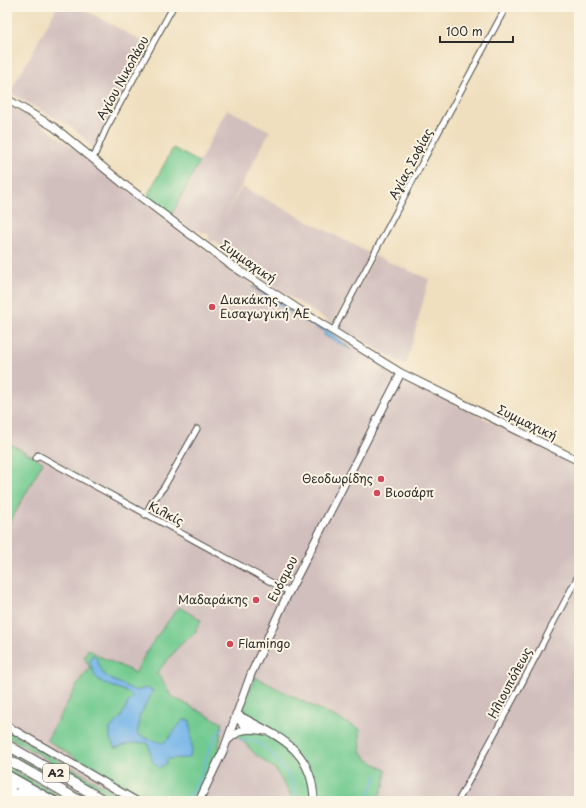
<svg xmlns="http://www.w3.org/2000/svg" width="586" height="808" viewBox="0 0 586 808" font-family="'Playpen Sans',sans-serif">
<rect width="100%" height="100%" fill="#fcf5e5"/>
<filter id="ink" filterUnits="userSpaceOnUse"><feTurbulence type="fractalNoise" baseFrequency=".025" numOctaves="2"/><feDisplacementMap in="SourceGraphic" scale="8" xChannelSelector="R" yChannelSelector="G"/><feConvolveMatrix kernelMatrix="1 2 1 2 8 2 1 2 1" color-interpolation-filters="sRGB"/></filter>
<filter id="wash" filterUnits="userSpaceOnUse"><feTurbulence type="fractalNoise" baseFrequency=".012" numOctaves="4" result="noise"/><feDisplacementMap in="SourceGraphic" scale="16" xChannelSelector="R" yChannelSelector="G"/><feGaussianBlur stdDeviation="0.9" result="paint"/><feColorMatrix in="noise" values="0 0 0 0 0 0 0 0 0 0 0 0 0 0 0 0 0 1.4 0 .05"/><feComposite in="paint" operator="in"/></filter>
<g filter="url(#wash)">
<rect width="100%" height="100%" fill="#efdfbe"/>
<!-- industrial -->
<path fill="#d1bfbd" d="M57,7h22l70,38 -48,87 -7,19 -11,-14 -11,-10 -62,-34z
M7,104l26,15 31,22 153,118 46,33 134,80 60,33 122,60v336h-572z
M227,109l43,22 -47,89 19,-33 129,67 -38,70 -72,-46 -25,-18 -1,-4 -22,-16 -1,2 -3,-2v-5l-5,-3 -2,1 -3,-3 -5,1 -22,-17z
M375,256l54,23 -23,87 -67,-39z"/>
<!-- green -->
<path fill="#72ca90" stroke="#4e7a5e" d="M173,148l26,14 -27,52 -25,-18z
M7,442l36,20 -36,66z
M179,607l22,13 -7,14 -14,11 -24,29 5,4 10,18 51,27 -4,33 -22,45h-52l-97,-61 33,-60 10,-12 -6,-11 4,-8 11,7 37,17c10,-25 27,-45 43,-66z
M255,677l51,26 54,26 1,22 6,8 19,11 -2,15 -7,16h-83l-19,-32 -20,-15 -18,-19 11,-16 -4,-12z
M7,731l122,70h-9l-113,-65z
M7,751l88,50h-5l-83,-47z
M7,766l61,35h-9l-52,-30z"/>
<!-- water -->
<path fill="#74b5e9" stroke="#50708a" d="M251,286l19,8 54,33 28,23 -27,-14 -2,-6 -5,-1 -35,-21z
M92,655c7,2 7,13 11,18 8,9 22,11 32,18l12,-3 6,3 -14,26v8l-2,9 6,3 20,6 6,-5 14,-18h7l2,30 -3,8c-7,1 -18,-1 -23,2l1,3 -8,5 -7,-7 -4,-18h-16l-17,5 -5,-9v-11l10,-9 9,-18 4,-4c-10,-11 -29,-9 -38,-21 -1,-2 -1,-4 -2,-6 -3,-6 -4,-9 -1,-15z"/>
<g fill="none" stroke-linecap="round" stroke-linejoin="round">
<!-- stream -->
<path stroke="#74b5e9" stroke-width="1.5" d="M240,740l16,1 13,10 20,24 10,26
M183,801l9,-10 9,-15 7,-23 8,-17 7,-8
M367,801l2,-8 8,-18"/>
</g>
</g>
<g filter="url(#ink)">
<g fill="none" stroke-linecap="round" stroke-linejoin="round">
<!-- street casing -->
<g stroke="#484641" stroke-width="7">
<path id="street" d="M93,159l13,-30 67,-122
M333,331l97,-183 76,-141
M36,458l2,-3c83,46 167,91 251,137
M145,515l7,-13 12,-15 33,-58
M458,801l63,-116 58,-111"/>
</g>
<!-- secondary casing -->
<g stroke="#484641" stroke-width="9">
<path id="secondary" d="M7,99l47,28 72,59 102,77 87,57 86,53 178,88
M236,714c41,22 77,34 78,87
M236,714c4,8 7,12 16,15
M7,726l129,75
M228,740c13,-12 20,-12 36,-9
M7,774l48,27
M7,778l5,9v11
M16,784l29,17
M13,801l9,-14 4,-1
M20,801l9,-13
M199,801l25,-52 27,-75 34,-74 116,-227"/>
</g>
<!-- highway casing -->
<g stroke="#484641" stroke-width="11">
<path id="highway" d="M7,745l98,56
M7,759l73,42"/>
</g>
<!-- street -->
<use href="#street" stroke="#fff" stroke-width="5"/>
<!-- secondary -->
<use href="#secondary" stroke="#fff" stroke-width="7"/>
<!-- highway -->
<use href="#highway" stroke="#fff" stroke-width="9"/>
</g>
</g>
<!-- markers -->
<g fill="#d1495b" stroke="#fcf5e5" stroke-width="1.5">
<circle cx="212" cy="307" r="4"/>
<circle cx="381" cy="479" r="4"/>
<circle cx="377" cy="493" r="4"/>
<circle cx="256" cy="600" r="4"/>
<circle cx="230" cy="644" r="4"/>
</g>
<g text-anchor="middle" stroke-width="4" stroke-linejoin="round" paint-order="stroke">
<!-- shield labels -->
<rect fill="#fcf5e5" stroke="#6a6863" stroke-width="1" x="43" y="764" width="26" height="18" rx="3"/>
<g font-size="11" font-weight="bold" fill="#2b2b2b">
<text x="56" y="777">Α2</text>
</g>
<!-- street labels -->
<g font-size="12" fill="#2b2b2b" stroke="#fcf5e5">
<text transform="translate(123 78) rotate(-61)" y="4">Αγίου Νικολάου</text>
<text transform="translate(411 164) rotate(-62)" y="4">Αγίας Σοφίας</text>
<text transform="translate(248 262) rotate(35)" y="4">Συμμαχική</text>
<text transform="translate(527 423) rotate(26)" y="4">Συμμαχική</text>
<text transform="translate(166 514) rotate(27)" y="4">Κιλκίς</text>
<text transform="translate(283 579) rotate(-63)" y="4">Ευόσμου</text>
<text transform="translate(510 683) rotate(-62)" y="4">Ηλιουπόλεως</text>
</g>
<!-- poi labels -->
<g font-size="12" fill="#2b2b2b" stroke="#fcf5e5" text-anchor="start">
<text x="220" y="304">Διακάκης<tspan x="220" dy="14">Εισαγωγική ΑΕ</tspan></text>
<text x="373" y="483" text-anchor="end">Θεοδωρίδης</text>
<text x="385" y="497">Βιοσάρπ</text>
<text x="248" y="604" text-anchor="end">Μαδαράκης</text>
<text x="238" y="648">Flamingo</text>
</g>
</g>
<!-- margin -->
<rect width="586" height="808" fill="none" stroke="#fcf5e5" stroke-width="24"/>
<!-- scale -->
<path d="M440 36v6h73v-6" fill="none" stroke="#2b2b2b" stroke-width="2"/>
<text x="446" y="36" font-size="12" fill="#2b2b2b" stroke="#fcf5e5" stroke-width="3" paint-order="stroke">100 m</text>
</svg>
